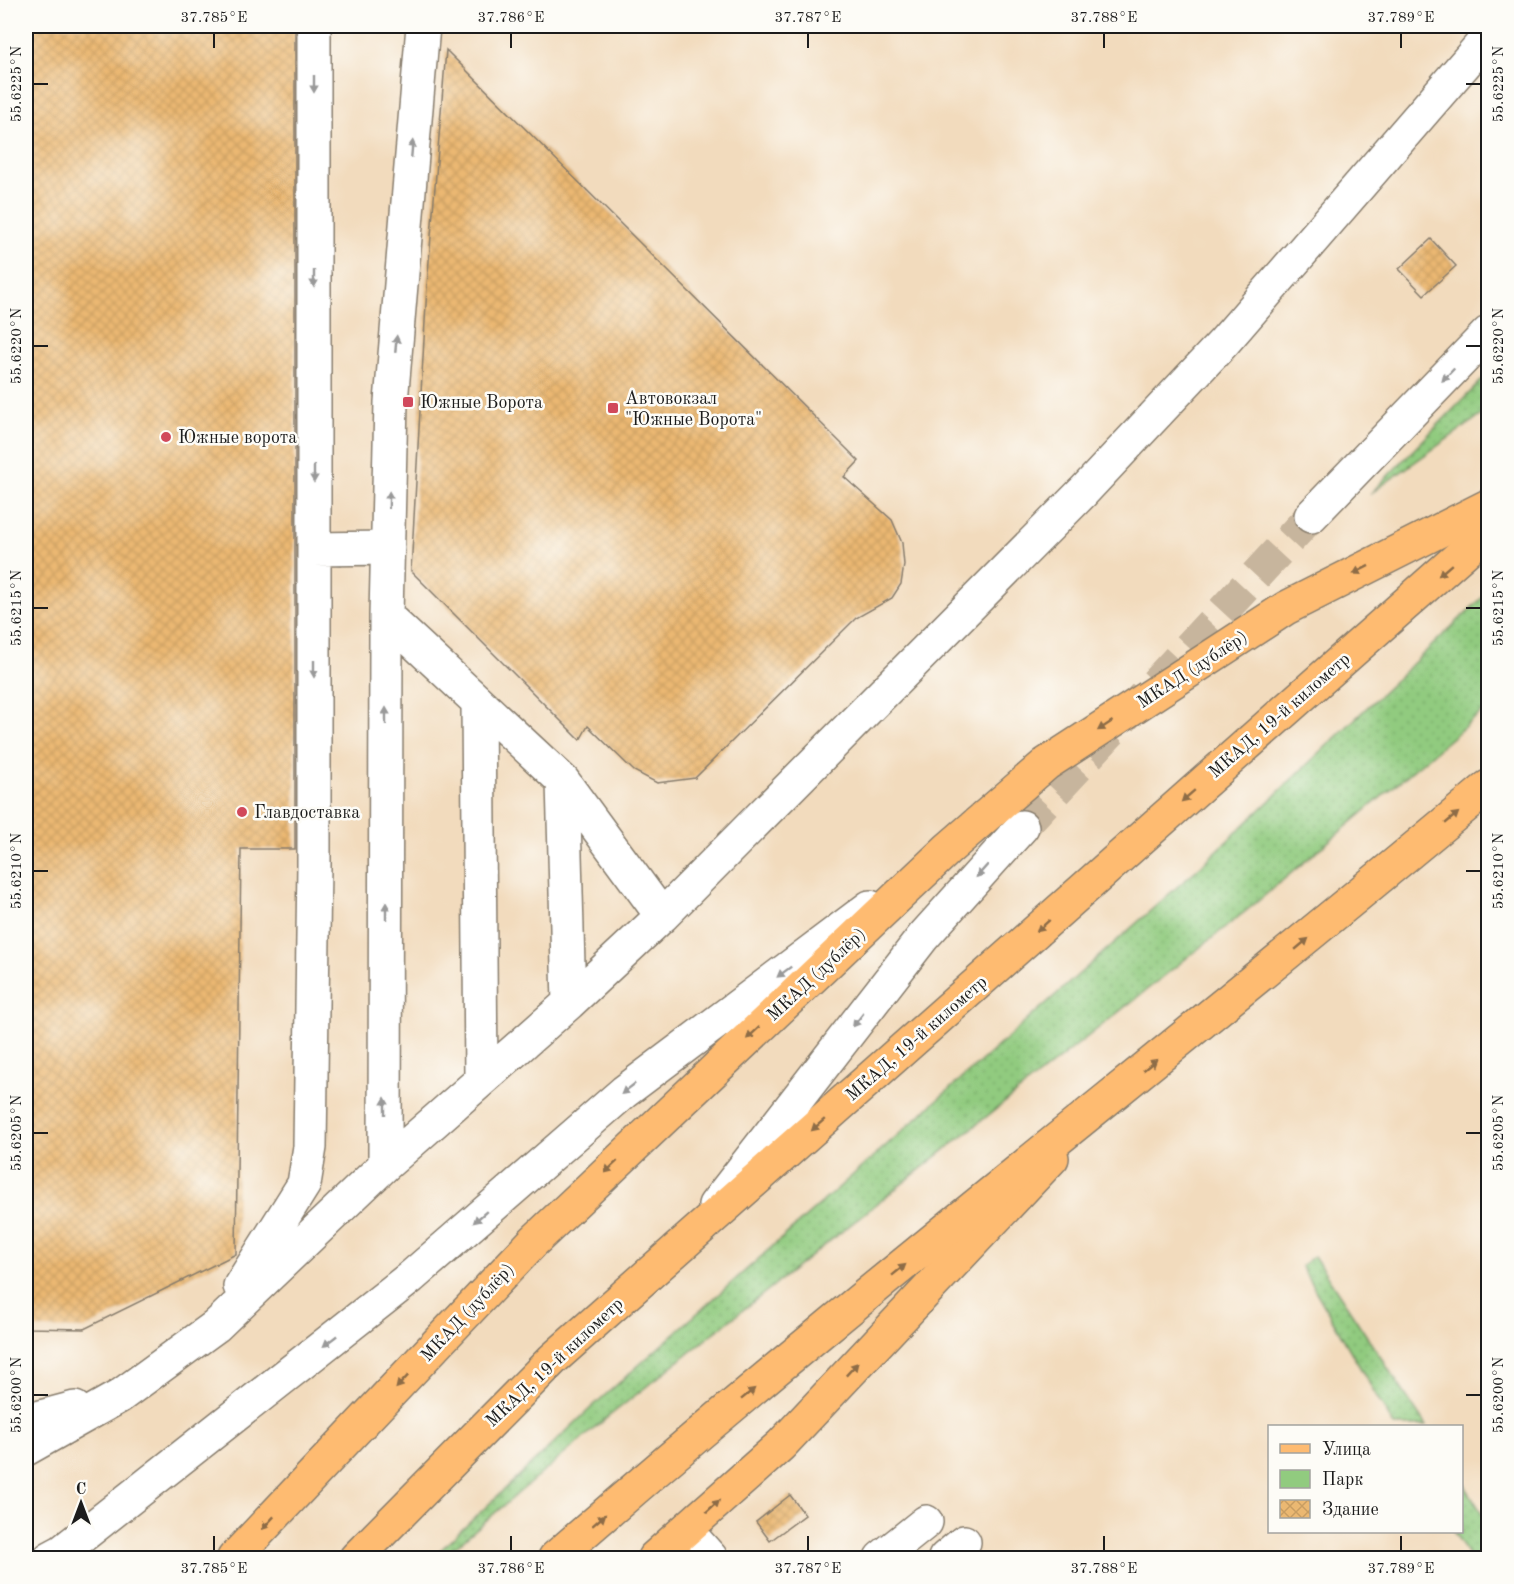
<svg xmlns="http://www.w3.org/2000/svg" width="1514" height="1584" viewBox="0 0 1514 1584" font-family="'Old Standard TT',serif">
<defs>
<pattern id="green-dots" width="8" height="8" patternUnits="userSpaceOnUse" patternTransform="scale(1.5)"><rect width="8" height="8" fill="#91cb7f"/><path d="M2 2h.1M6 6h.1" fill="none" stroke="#7cae6d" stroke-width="1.8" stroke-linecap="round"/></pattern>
<pattern id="building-cross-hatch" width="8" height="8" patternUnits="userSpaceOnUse" patternTransform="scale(1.5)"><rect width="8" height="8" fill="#ebb872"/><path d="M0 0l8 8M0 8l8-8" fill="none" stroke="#c99e62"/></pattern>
</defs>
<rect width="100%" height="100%" fill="#fdfcf7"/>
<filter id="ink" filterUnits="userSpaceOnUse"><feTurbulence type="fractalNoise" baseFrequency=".0167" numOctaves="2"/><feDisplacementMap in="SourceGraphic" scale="12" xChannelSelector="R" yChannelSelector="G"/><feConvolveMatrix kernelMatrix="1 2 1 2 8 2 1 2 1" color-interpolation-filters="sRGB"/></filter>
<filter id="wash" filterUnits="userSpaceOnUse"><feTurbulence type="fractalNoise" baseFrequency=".008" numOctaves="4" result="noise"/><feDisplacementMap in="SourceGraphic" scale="24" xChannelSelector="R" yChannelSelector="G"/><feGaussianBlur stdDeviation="1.35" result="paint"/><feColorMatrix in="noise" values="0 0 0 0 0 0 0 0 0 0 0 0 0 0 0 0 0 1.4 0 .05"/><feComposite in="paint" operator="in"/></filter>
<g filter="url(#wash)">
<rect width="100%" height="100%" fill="#f2dbbd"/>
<!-- green -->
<path fill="url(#green-dots)" stroke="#56744e" stroke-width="1.5" d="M1488,374v36l-118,84z
M1488,592v115l-237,200 -643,510 -166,141h-10l162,-153 609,-541z
M1314,1256l112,170h-32l-93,-160z
M1462,1481l26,42v35h-18l-16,-26h8z"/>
<g id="blocks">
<!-- building -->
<path fill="url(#building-cross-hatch)" d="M26,26h269v823h-54l-5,405 -152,75 -58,-1z
M446,50l413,411 -15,16 48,43 10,23 2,22 -3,19 -9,14 -36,20 -161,160 -38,5 -23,-12 -46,-45 -8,14 -169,-169 16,-285z
M1431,239l25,27 -32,29 -25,-26z
M790,1495l15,20 -35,26 -14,-19z"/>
</g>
</g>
<g filter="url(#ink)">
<use href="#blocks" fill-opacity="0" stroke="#877c6c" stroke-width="1.5"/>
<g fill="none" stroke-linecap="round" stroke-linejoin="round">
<!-- minor-tunnel -->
<path stroke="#c7b59d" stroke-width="33" stroke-dasharray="33 16" stroke-linecap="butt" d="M1022,827l289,-311"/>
<!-- minor casing -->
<g stroke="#877c6c" stroke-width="36">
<path id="minor" d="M1311,516l177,-183
M314,549l74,-1
M386,616l177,165 99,135
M478,704l3,375
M563,781l6,222
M385,1165l1,-549 5,-214 32,-376
M715,1205l208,-268 99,-110
M240,1286l64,-102 6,-37 4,-282v-839
M26,1421l49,-13
M26,1449l94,-53 96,-70 169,-161 184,-162 93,-87 421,-424 141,-150 264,-305
M686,1530l25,28
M50,1558l13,-7 348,-274 213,-185 246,-185
M881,1558l45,-36
M945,1558l19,-16"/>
</g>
<!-- major casing -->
<g stroke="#877c6c" stroke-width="36">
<path id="major" d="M234,1558l299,-316 415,-393 98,-85 240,-156 202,-102
M654,1558l127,-113 271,-287"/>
</g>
<!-- highway casing -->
<g stroke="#877c6c" stroke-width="36">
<path id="highway" d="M356,1558l197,-199 935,-828
M555,1558c303,-266 624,-511 933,-771"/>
</g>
<!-- minor -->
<use href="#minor" stroke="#fff" stroke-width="33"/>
<!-- major -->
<use href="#major" stroke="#febb71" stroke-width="33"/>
<!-- highway -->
<use href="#highway" stroke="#febb71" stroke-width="33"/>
</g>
<!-- one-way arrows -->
<defs><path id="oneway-solid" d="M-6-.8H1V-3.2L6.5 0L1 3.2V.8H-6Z" transform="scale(1.5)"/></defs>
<g fill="#999">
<use href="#oneway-solid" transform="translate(314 84) rotate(90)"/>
<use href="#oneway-solid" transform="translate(412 149) rotate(-85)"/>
<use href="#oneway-solid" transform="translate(314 279) rotate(90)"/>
<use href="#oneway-solid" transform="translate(396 344) rotate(-85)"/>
<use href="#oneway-solid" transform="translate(1448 375) rotate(134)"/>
<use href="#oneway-solid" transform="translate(314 474) rotate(90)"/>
<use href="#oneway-solid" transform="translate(389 500) rotate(-89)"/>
<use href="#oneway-solid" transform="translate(314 669) rotate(90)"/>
<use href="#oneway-solid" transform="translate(386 716) rotate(-90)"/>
<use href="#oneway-solid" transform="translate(982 871) rotate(132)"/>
<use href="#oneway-solid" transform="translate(386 911) rotate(-90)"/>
<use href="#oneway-solid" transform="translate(784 972) rotate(143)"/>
<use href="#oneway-solid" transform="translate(858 1020) rotate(128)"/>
<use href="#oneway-solid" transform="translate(628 1089) rotate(142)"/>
<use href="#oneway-solid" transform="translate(385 1106) rotate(-90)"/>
<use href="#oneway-solid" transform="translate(480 1217) rotate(139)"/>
<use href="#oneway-solid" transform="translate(330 1341) rotate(142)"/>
</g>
<g fill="#8d6c46">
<use href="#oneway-solid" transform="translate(1361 570) rotate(153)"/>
<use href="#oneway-solid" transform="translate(1445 570) rotate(139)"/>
<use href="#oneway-solid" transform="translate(1105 726) rotate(147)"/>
<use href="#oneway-solid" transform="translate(1188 796) rotate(139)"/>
<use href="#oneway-solid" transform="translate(1452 818) rotate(-40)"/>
<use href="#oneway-solid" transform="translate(1043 926) rotate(138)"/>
<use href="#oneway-solid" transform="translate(1302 944) rotate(-40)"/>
<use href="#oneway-solid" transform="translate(753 1033) rotate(137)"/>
<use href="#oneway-solid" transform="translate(1150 1065) rotate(-39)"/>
<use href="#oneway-solid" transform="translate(818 1125) rotate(139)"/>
<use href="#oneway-solid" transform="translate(611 1167) rotate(137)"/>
<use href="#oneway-solid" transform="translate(899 1270) rotate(-39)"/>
<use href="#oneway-solid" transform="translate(852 1369) rotate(-47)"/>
<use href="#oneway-solid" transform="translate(402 1382) rotate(133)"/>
<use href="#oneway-solid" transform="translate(748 1394) rotate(-39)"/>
<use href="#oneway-solid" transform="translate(713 1506) rotate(-42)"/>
<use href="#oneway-solid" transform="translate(599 1520) rotate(-41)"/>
<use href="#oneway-solid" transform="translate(268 1523) rotate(133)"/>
</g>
</g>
<!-- ticks -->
<path fill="none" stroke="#1c1c1c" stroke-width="2" d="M214,33v15M511,33v15M808,33v15M1104,33v15M1401,33v15M33,84h15M1466,84h15M33,346h15M1466,346h15M33,608h15M1466,608h15M33,871h15M1466,871h15M33,1133h15M1466,1133h15M33,1395h15M1466,1395h15M214,1536v15M511,1536v15M808,1536v15M1104,1536v15M1401,1536v15"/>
<!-- markers -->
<g fill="#d1495b" stroke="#fdfcf7" stroke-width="2">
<rect x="402" y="396" width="12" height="12" rx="3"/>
<rect x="607" y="402" width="12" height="12" rx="3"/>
<circle cx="166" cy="437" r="6"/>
<circle cx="242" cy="812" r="6"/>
</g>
<g text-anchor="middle" stroke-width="5" stroke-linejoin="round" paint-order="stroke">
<!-- poi labels -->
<g font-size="18" fill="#1c1c1c" stroke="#fdfcf7" text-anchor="start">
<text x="625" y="404">Автовокзал<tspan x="625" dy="21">"Южные Ворота"</tspan></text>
<text x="420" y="408">Южные Ворота</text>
<text x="178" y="443">Южные ворота</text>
<text x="254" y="818">Главдоставка</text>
</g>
<!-- street labels -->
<g font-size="18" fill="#1c1c1c" stroke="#fdfcf7">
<text transform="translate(1192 669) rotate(-33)" y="6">МКАД (дублёр)</text>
<text transform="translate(1279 715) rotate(-41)" y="6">МКАД, 19-й километр</text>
<text transform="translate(816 974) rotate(-43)" y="6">МКАД (дублёр)</text>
<text transform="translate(916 1038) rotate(-41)" y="6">МКАД, 19-й километр</text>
<text transform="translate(467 1312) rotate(-47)" y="6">МКАД (дублёр)</text>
<text transform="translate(554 1362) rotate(-43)" y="6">МКАД, 19-й километр</text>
</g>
</g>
<!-- margin -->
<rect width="1514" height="1584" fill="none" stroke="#fdfcf7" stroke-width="66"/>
<!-- legend -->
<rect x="1268" y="1425" width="195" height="108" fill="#fdfcf7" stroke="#a3a29f" stroke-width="1.5"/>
<rect x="1280" y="1444" width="30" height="9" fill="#febb71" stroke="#a3a29f" stroke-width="1.5"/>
<text x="1322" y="1455" font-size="18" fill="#1c1c1c">Улица</text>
<rect x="1280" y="1470" width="30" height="18" fill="#91cb7f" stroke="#a3a29f" stroke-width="1.5"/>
<text x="1322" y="1485" font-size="18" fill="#1c1c1c">Парк</text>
<rect x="1280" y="1500" width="30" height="18" fill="url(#building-cross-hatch)" stroke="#a3a29f" stroke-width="1.5"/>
<text x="1322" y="1515" font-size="18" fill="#1c1c1c">Здание</text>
<!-- north arrow -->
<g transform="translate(81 1503)" stroke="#fdfcf7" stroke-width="4.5" paint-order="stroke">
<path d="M0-4.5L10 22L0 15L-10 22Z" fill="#1c1c1c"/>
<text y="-9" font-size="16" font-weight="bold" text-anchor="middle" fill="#1c1c1c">С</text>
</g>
<rect x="33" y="33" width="1448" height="1518" fill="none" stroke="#1c1c1c" stroke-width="2"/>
<g font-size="15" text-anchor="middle" fill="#1c1c1c">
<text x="214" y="22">37.785°E</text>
<text x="511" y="22">37.786°E</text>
<text x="808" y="22">37.787°E</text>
<text x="1104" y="22">37.788°E</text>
<text x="1401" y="22">37.789°E</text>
<text transform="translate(16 84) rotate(-90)" y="5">55.6225°N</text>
<text transform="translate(1498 84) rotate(-90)" y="5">55.6225°N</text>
<text transform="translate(16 346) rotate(-90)" y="5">55.6220°N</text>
<text transform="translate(1498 346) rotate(-90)" y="5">55.6220°N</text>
<text transform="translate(16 608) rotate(-90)" y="5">55.6215°N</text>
<text transform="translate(1498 608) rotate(-90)" y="5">55.6215°N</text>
<text transform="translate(16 871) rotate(-90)" y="5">55.6210°N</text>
<text transform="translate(1498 871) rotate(-90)" y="5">55.6210°N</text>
<text transform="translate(16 1133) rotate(-90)" y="5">55.6205°N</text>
<text transform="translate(1498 1133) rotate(-90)" y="5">55.6205°N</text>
<text transform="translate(16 1395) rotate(-90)" y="5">55.6200°N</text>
<text transform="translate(1498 1395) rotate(-90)" y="5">55.6200°N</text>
<text x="214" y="1573">37.785°E</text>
<text x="511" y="1573">37.786°E</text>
<text x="808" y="1573">37.787°E</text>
<text x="1104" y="1573">37.788°E</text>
<text x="1401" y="1573">37.789°E</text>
</g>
</svg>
